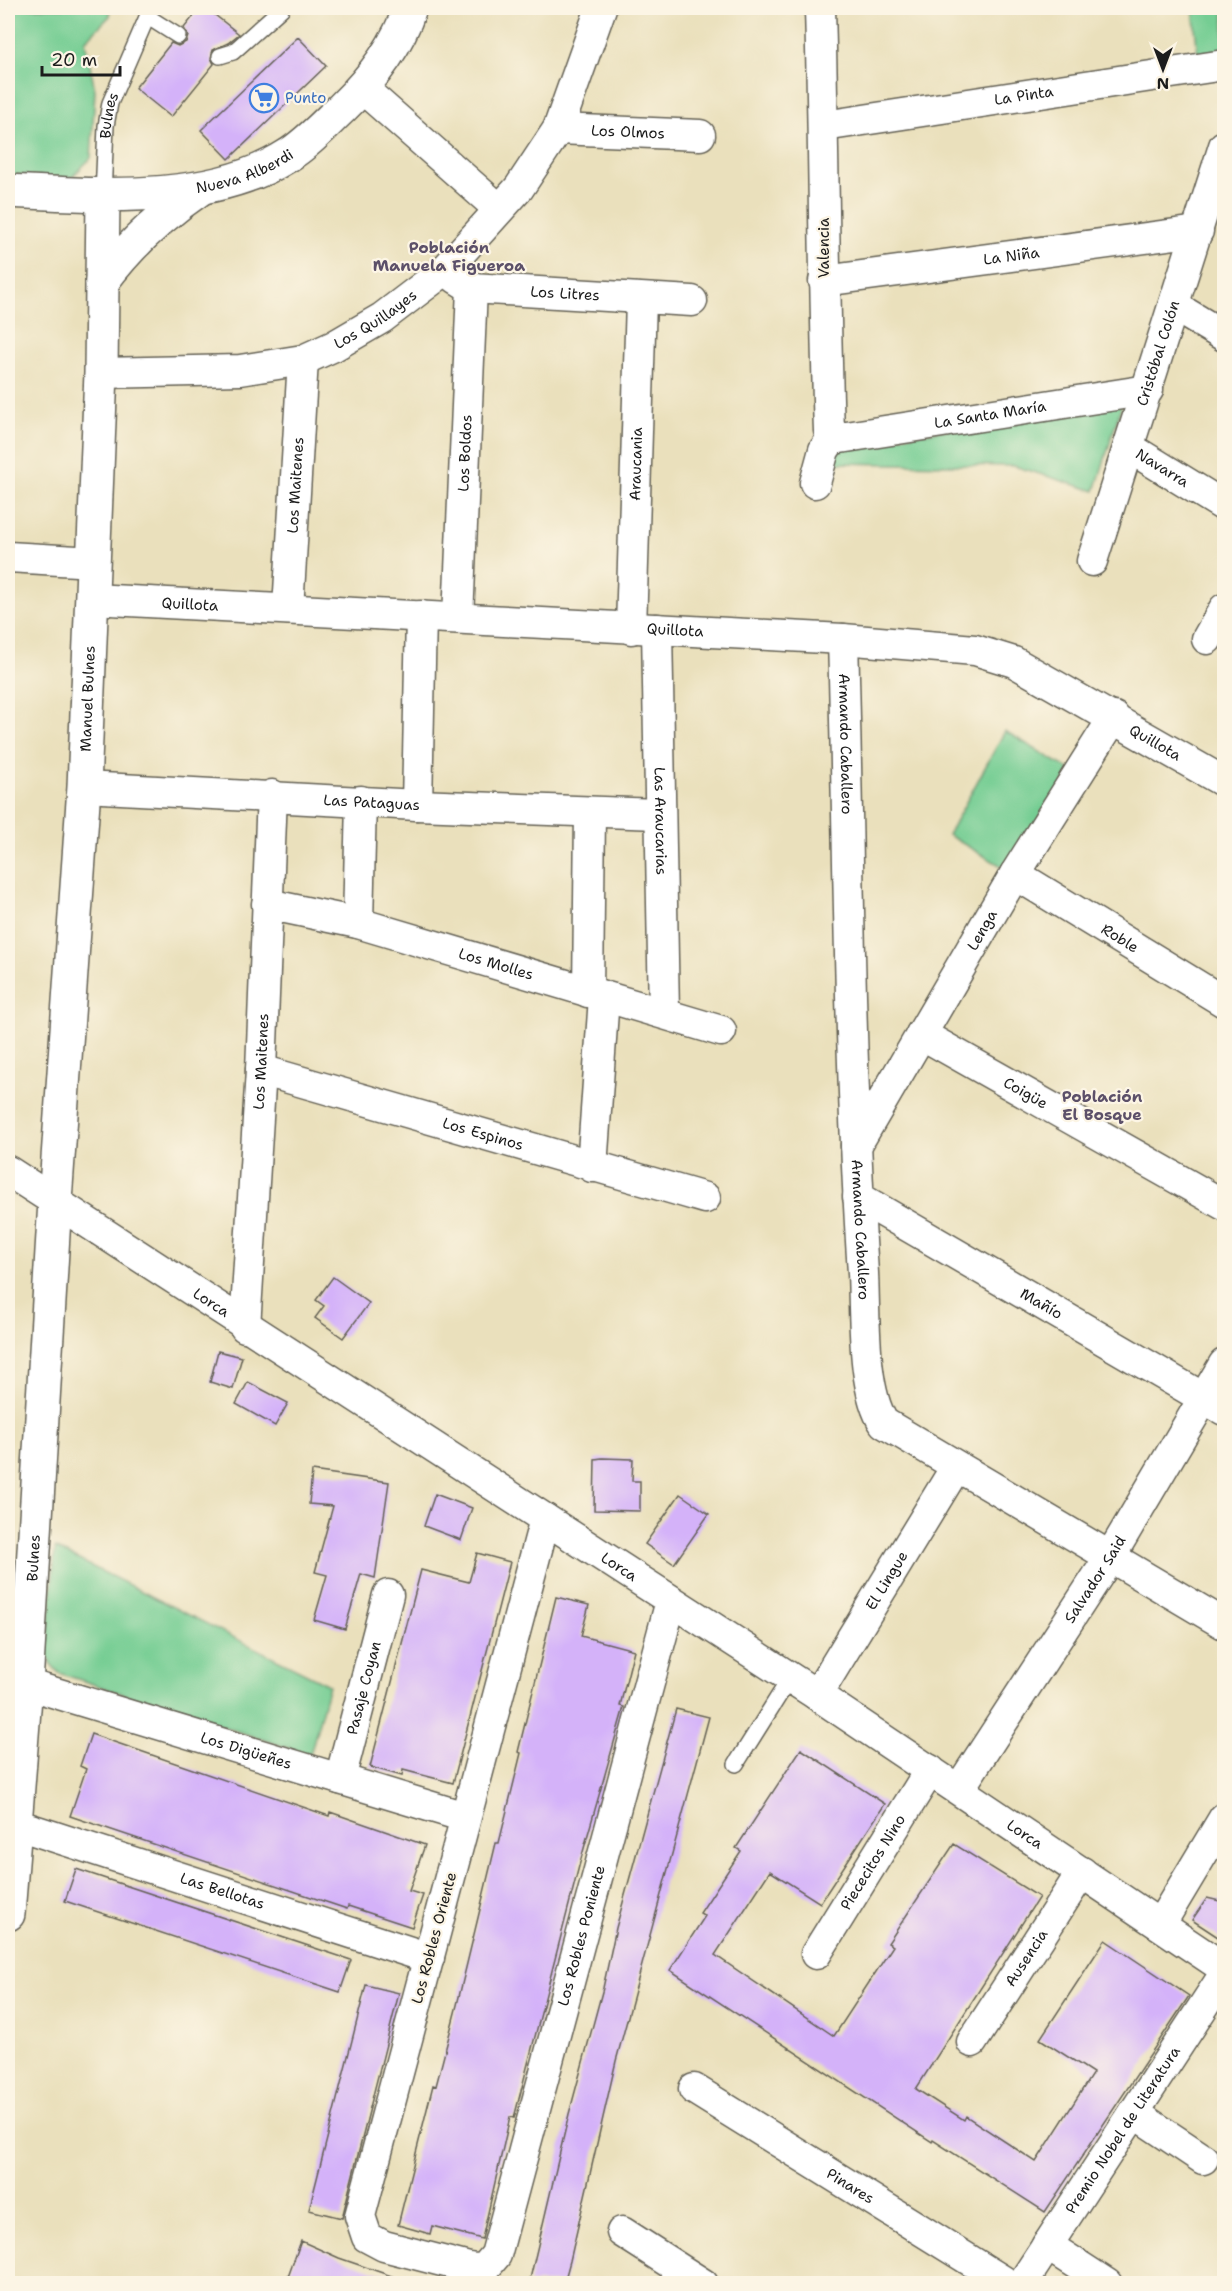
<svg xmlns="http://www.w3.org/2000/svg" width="1232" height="2291" viewBox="0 0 1232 2291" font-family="'Shantell Sans',sans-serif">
<rect width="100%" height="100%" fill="#fcf5e5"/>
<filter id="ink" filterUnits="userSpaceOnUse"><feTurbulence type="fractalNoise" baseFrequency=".0167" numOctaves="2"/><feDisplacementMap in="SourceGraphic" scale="12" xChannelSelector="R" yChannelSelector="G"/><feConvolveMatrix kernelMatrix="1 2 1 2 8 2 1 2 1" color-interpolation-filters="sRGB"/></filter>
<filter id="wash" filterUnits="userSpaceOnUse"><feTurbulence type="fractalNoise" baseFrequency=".008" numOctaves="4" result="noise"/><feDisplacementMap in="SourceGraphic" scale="24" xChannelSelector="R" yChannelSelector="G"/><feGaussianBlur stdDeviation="1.35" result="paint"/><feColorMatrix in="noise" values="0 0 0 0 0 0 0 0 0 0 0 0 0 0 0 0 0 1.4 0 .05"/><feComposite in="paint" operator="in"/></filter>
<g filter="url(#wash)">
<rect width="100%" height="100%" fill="#eae0bc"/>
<!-- green -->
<path fill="#75cd93" stroke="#487458" stroke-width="1.5" d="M8,8h102v8l-25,25 10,49 -4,68 -21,21 -62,-5z
M1193,8h31v46l-26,2z
M1122,404l-27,87 -81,-25 -181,-3 3,-17z
M1005,731l65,39 -55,104 -67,-39z
M55,1548l274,137 -19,70 -251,-82 -9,-10 -3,-10z"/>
<g id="blocks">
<!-- building -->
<path fill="#d4b2f9" d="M200,8h6l33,26 -11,9 -15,7 -2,8 3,6 -43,53 -36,-29 36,-45 7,3 8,-4 2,-6 -4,-8z
M298,37l28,29 -97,93 -28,-29z
M333,1277l36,26 -26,35 -28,-20 9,-12 -8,-6z
M218,1351l24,6 -9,32 -23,-7z
M248,1382l40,21 -13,23 -39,-22z
M602,1458l31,1 -1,22h8v30l-46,-1 1,-51z
M312,1471l77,11 -14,96 -14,-4 -16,55 -31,-9 13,-45 -12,-3 18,-66 -24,-2z
M435,1494l37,14 -11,32 -37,-14z
M680,1494l29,20 -35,50 -29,-20z
M477,1553l33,9 -57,221 -50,-13 -1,6 -32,-9 51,-197 48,12z
M556,1597l33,8 -8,31 53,14 -14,56 4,1 -45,159 -65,252 -4,-1 -28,122 -50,-13 -2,8 -32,-9 35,-140 3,1 21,-81 39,-162h3l22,-90 -3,-1z
M676,1709l33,8 -93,344 -46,200 -6,22h-35l40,-169 34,-126 13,-60z
M91,1734l238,82 1,-4 95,33 -16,46 14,4 -11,32 -64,-21 -1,3 -277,-93 16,-47 -6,-3z
M801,1749l84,55 -65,99 -50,-32 -55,84 119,81 59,-90 -5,-3 66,-99 85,53 -123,192 48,31 2,-4 70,46 57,-89 -53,-34 65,-99 84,56 -144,216 -112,-72 -1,2 -262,-172 35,-54 -5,-3 41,-62 -5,-3z
M76,1869l275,91 -11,32 -275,-91z
M1207,1898l17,4v39l-32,-21z
M366,1985l33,8 -57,225 -33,-8z
M301,2241l38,17 64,22 -1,3h-94l-20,-6z"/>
</g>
</g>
<g filter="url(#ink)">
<use href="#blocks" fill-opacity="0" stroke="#646154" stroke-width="1.5"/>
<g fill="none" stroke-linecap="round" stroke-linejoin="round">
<!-- lane casing -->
<g stroke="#646154" stroke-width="18">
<g id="lane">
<path d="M148,17l30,19"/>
<path d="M220,56l13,-4 49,-44"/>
<path id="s1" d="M103,196l3,-70 4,-23 41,-95"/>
<path d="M736,1764l54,-86"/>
</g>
</g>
<!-- street casing -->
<g stroke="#646154" stroke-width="33">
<g id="street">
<path d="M362,88l137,121"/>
<path id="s2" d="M824,126l400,-61"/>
<path id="s3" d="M558,129l142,6"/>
<path id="s4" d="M456,278l16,10 220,13"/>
<path id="s5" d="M824,281l374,-50"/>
<path d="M1174,306l50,30"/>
<path id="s6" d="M101,373l139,-3 63,-10 31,-14 48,-28 63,-48 74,-82 39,-59 43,-121"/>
<path id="s7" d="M833,437l7,1 308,-48"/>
<path id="s8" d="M1130,448l94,58"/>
<path d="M815,483l9,-33 9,-13 -4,-6c-5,-141 -5,-282 -9,-423"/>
<path d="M8,557l86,5"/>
<path id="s9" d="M1092,561l132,-415"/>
<path id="s10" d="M92,599l751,40 132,11 39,12 210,120"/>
<path id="s11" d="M288,609l15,-249"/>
<path id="s12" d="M458,618l14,-330"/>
<path id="s13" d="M631,629l10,-329"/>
<path id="s14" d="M657,629l7,384"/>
<path id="s15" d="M843,639c6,211 6,423 20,634 2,40 -1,118 21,150l340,201"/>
<path d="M1207,639l17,-30"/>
<path id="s16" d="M84,787l333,18 241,9"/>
<path d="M417,805l4,-189"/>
<path id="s17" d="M1015,874l209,128"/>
<path id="s18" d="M267,904l91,19 363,108"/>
<path d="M358,923l3,-122"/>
<path d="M588,992l2,-179"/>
<path id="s19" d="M921,1034l303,171"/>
<path id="s20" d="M261,1070l444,128"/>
<path id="s21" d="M856,1146l159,-272 99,-157"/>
<path d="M592,1167l12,-170"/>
<path id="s22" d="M8,1171l809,524 407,273"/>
<path id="s23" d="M858,1197l366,213"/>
<path id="s24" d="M245,1327l16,-257 11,-275"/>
<path id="s25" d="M545,1519l-185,697 7,21 17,9 89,23 12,-1 11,-13 175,-654"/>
<path id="s26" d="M26,1684l439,133"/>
<path id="s27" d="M817,1695l139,-228"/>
<path id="s28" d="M340,1779l48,-184"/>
<path id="s29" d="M959,1789l151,-232 114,-193"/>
<path id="s30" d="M15,1824l414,134"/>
<path d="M1161,1923l63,-105"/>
<path id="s31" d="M816,1954l114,-184"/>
<path id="s32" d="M972,2042l110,-170"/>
<path id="s33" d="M694,2089l314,195"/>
<path d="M1134,2113l69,46"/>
<path d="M622,2232l81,52"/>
<path d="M1047,2245l60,39"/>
<path id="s34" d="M1022,2284l202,-309"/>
</g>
</g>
<!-- secondary casing -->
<g stroke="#646154" stroke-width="36">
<g id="secondary">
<path id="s35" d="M8,191c87,4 202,14 279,-35 20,-12 38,-32 55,-48 29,-28 55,-61 68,-100"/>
<path d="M102,282c27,-37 60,-67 98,-93"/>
<path id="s36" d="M8,1914l18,-230 29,-483 29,-414 17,-414 2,-177"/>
</g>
</g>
<!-- lane -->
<use href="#lane" stroke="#fff" stroke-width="15"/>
<!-- street -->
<use href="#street" stroke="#fff" stroke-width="30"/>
<!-- secondary -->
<use href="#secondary" stroke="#fff" stroke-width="33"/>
</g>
</g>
<!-- icons -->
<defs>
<g id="supermarket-ring" transform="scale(1.5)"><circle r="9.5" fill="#fcf5e5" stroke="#3f7fe0" stroke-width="1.5"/><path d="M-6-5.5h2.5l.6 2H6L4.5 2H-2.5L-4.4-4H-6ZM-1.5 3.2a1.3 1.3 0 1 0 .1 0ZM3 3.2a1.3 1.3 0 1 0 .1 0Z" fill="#3f7fe0"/></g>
</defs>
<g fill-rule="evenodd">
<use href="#supermarket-ring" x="264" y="98"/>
</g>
<g text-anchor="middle" stroke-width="4.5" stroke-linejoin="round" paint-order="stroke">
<!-- street labels -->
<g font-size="15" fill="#1c1c1c" stroke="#fcf5e5">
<text dy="5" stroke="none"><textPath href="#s2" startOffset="202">La Pinta</textPath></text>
<text dy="5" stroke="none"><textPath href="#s1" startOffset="81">Bulnes</textPath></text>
<text dy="5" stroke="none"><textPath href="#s3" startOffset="70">Los Olmos</textPath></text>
<text dy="5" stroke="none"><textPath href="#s35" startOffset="240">Nueva Alberdi</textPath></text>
<text transform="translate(824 248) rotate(-90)" y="5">Valencia</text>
<text dy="5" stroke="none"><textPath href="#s5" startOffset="189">La Niña</textPath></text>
<text dy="5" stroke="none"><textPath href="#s4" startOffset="112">Los Litres</textPath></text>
<text dy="5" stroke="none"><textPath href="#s6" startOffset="286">Los Quillayes</textPath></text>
<text dy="5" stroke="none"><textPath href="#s9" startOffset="218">Cristóbal Colón</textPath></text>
<text dy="5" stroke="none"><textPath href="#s7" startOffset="159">La Santa María</textPath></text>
<text dy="5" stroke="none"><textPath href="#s12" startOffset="165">Los Boldos</textPath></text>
<text dy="5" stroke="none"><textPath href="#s13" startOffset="165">Araucania</textPath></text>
<text dy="5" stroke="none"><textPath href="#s8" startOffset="38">Navarra</textPath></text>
<text dy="5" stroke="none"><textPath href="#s11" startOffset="124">Los Maitenes</textPath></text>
<text dy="5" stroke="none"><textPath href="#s10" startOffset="98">Quillota</textPath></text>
<text dy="5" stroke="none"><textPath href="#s10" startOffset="584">Quillota</textPath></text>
<text dy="5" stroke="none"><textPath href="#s36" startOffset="1218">Manuel Bulnes</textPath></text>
<text dy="5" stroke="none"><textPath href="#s10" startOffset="1088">Quillota</textPath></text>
<text dy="5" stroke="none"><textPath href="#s15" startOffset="105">Armando Caballero</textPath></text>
<text dy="5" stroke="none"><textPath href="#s16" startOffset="288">Las Pataguas</textPath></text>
<text dy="5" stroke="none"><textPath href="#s14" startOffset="192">Las Araucarias</textPath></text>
<text dy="5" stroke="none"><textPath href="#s21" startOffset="250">Lenga</textPath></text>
<text dy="5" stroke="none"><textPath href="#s17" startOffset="123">Roble</textPath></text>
<text dy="5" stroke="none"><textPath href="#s18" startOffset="237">Los Molles</textPath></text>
<text dy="5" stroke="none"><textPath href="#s24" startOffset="266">Los Maitenes</textPath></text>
<text dy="5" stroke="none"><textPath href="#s19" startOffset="120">Coigüe</textPath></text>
<text dy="5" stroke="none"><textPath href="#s20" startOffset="231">Los Espinos</textPath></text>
<text dy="5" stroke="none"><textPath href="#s15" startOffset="591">Armando Caballero</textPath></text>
<text dy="5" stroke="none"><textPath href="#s22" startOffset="242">Lorca</textPath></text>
<text dy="5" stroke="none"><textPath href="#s23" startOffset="212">Mañío</textPath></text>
<text dy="5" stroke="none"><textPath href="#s36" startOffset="357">Bulnes</textPath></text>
<text dy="5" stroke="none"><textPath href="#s22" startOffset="728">Lorca</textPath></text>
<text dy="5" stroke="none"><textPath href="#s29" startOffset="250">Salvador Said</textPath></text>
<text dy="5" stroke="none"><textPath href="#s27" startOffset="134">El Lingue</textPath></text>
<text dy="5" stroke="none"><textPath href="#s28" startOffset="94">Pasaje Coyan</textPath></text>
<text dy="5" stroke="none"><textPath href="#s26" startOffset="230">Los Digüeñes</textPath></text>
<text dy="5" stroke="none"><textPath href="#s22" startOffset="1214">Lorca</textPath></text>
<text dy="5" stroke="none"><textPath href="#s31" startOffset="108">Piececitos Nino</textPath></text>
<text dy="5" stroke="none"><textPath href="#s30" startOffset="218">Las Bellotas</textPath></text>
<text dy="5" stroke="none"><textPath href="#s25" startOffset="1214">Los Robles Poniente</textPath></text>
<text transform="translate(434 1938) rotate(-75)" y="5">Los Robles Oriente</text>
<text dy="5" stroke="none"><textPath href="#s32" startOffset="100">Ausencia</textPath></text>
<text dy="5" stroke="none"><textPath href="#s34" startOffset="184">Premio Nobel de Literatura</textPath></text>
<text dy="5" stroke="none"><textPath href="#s33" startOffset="184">Pinares</textPath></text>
</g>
<!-- shop labels -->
<g font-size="15" fill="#366cbe" stroke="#fcf5e5" text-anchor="start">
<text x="285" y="103">Punto</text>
</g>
<!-- neighbourhood labels -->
<g font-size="16" font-weight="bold" fill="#5c5069" stroke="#fcf5e5">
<text x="449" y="253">Población<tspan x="449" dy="18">Manuela Figueroa</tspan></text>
<text x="1102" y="1102">Población<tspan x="1102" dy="18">El Bosque</tspan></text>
</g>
</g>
<!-- margin -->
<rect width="1232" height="2291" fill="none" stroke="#fcf5e5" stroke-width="30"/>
<!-- north arrow -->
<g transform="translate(1163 69) rotate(180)" stroke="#fcf5e5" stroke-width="4.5" paint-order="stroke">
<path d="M0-4.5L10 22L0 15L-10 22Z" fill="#1c1c1c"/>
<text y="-9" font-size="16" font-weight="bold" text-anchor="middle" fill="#1c1c1c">N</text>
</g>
<!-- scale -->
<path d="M42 66v9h78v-9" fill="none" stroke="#1c1c1c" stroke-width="3"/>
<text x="51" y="66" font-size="18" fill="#1c1c1c" stroke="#fcf5e5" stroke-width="4.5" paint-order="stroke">20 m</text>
</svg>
